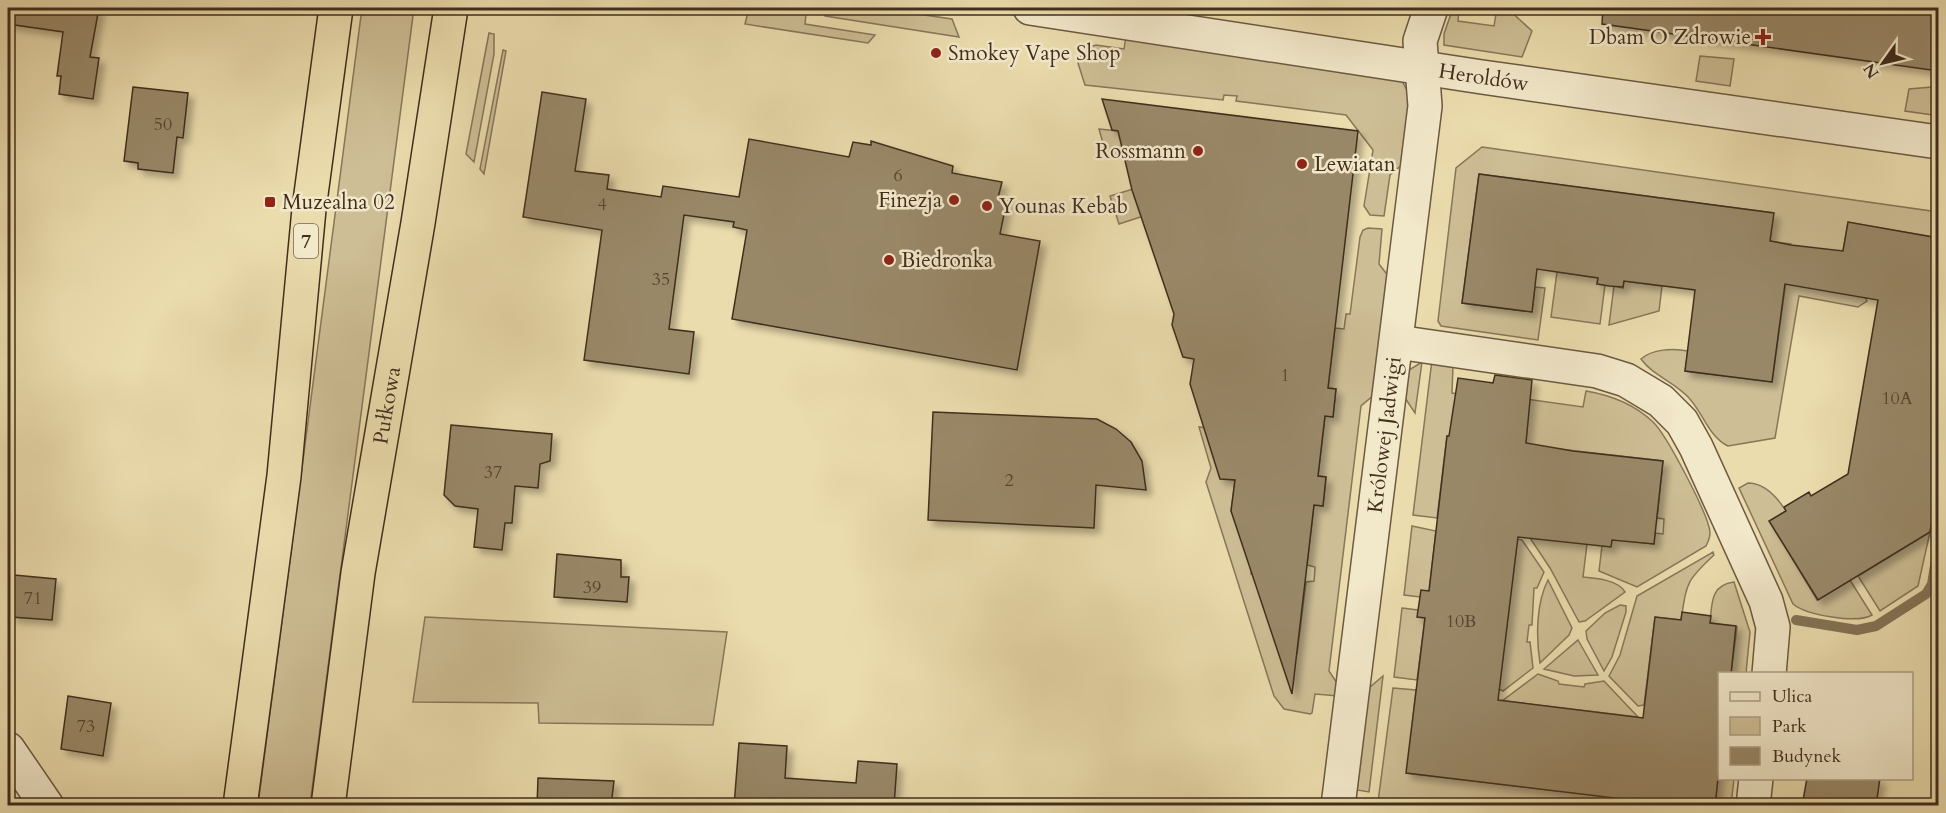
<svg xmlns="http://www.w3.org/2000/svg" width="1946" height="813" viewBox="0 0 1946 813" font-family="Cardo,serif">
<defs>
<filter id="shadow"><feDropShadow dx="5.5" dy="5.5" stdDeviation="3" flood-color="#0004"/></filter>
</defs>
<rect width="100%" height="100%" fill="#ebdcad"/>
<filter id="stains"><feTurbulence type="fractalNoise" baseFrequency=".00333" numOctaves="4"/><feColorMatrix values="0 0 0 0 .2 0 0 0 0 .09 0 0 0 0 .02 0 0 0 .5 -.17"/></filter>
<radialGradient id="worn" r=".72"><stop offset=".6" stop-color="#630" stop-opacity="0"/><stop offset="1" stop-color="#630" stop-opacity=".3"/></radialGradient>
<!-- green -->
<path fill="#cebe95" stroke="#887659" stroke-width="1.5" d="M362,8h52l-104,797h-52z
M749,8h48l9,6 -1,10 70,11 -7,8 -123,-19z
M819,8h57l76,11 7,18 -134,-21z
M1453,8h6l-1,13 36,5 3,-18h10l25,23 -10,26 -78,-12v-11z
M489,33l5,1v20l-20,108 -8,-8z
M1126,36l276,45 8,15 -7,68 -13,11 -6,41 -14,-1 -6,-9 9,-56 -27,-35 -110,-14 1,-5 -13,-1 -1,5 -138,-15 -7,-22 6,-14 12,-4 28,4z
M503,50l3,1 -22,123 -4,-5z
M1700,56l34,3 -4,27 -34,-5z
M1932,87l6,1v23l-5,4 -28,-4 4,-22z
M1099,129l29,3 -3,27 -18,-2z
M1482,147l456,65v26l-90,-16 -5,29 24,50 -9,6 -59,-11 -24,142 -47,8c-19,-9 -25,-33 -39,-48 -14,-16 -36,-22 -48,-39 11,-10 32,-11 47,-8l-3,20 87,11 19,-138 -21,-3 3,-28 -294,-39 -17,129 70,9 3,-25 10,1 -7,52 -97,-14 -3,-5 18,-153z
M1133,189l50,14 -64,21 -9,-28z
M1368,228l14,1 -3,35 10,13 -14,117 -14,12 -32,265 10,15 -1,10 -23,-2 -3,19 -2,1 -26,-5 -10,-13 -68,-214 5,-14 -12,-41 15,2 6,49 15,2 -4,31 21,44 -1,19 8,1 19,76 19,3 9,-72 8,-1 1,-14 -8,-2 7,-60 9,1 3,-29 -8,-1 7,-60 8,1 3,-28 -8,-1 7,-60 9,1 2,-15h4l10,-77 3,-7z
M1557,272l41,5 -1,7 8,1 -5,39 -49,-7z
M1624,281l38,5 -3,25 -50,14 5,-39 9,2z
M1432,360l21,5 -1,28 30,4 1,-4 100,14 3,-16c24,4 48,13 67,31 13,12 57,95 57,111 0,5 -2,9 -4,13l-69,41 -38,-16 3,-25 10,-7 42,5 1,-11 8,1 1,-15 -7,-1 6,-57 -216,-25 -10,82 -24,-3z
M1422,362l-7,51 -10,-15 3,-24 1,-4z
M1748,483c16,0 29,14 38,28l-16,10 47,79 33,-20 22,35c-15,9 -66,0 -79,-11l-54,-116z
M1412,526l24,5 -7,60h-8l-1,6 -16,-2z
M1524,529l63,15 -4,33c13,1 35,3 42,15l-40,29 -6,1 -29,-54z
M1930,532l-12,54 -38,25 -22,-35z
M1517,539l5,1 22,32 -7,16h-3l-2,37h-3l-2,17h3l3,26 -30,23 -4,-2z
M1713,552l1,3c-28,26 -27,27 -33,65l-26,-3 -11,88 -6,1 -29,-30 11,-21 17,-59z
M1548,580l24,48 -3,7 -29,28c-4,-25 -4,-60 8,-83z
M1734,582l16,50 -4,41h-15l6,-46 -27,-4c2,-19 0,-38 24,-41z
M1620,605l6,1v6l-14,45 -8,14 -17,-32 -1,-8 19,-18z
M1402,608l16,2 7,8 -8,62 -23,-3z
M425,617l302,15 -14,93 -174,-2 -1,-20 -125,-1z
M1578,640l20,35 -24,1 -30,-7z
M1538,674l20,7 1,3 25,3 1,-3 19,-3 34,36 -136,-16z
M1383,676l-14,116 -12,-2 12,-102z
M1393,688l23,2 -9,83 274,32 -279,1 -24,-4z
M1719,769l1,9 14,1 -3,26h-16z"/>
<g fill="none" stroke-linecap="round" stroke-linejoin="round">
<!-- stream -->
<path stroke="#847356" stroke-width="10" d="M1796,620l61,10 19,-4 50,-32 6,-10 6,-37"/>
</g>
<!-- building -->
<path fill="#998868" stroke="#412e1d" stroke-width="1.5" filter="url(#shadow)" d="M8,8h91l-9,49 9,1 -6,41 -34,-5 2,-18h-4l6,-44 -55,-8z
M1603,8h335v63l-336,-47z
M133,87l55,6 -5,45 -6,-1 -4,36 -35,-4v-6l-14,-2z
M542,92l44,7 -11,72 34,4 -2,14 54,8 2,-11 76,11 10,-58 100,18 4,-15 18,3v-4l82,25 -1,7 50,9 -4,16 9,2 -7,34 40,7 -23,129 -285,-51 15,-89 -14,-3 1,-5 -50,-7 -15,114 25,3 -5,42 -105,-14 18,-130 -79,-13z
M1102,99l256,32 -30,257 8,1 -3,28 -8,-1 -7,60 8,1 -3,29 -9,-1 -22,189 -61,-183 4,-31 -15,-1 -30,-95 4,-25 -11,-2 -11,-32 2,-11 -42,-124 -14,-59 -6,-1z
M1479,174l295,39 -4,28 21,4 52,6 5,-29 90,16v244l-8,50 -112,68 -49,-79 17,-10 -2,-4 25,-15 2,4 37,-22 30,-174 -93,-16 -13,98 -87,-11 10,-81 -71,-9 -1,6 -14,-1 -12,-2 1,-6 -61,-9 -5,43 -70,-9z
M1495,375l37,5 -6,63 47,8 90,10 -9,83 -42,-4 -1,7 -93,-10 -20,163 145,18 12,-101 26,3 1,-8 29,4 -1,7 26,3 -5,48h-12v95l-4,37h-34l-275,-33 19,-155 -8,-1 4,-27 8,1 18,-155h2l9,-58 35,5z
M933,412l164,7 19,10 15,13 11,19 4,29 -50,-5 -2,43 -166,-8z
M451,425l101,9 -2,27 -10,3 -2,24 -23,-2 -3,37h-7l-3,27 -28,-3 4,-38 -23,-3 -11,-11z
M557,554l64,6v17h8l-2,25 -73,-5z
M14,575l42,4 -4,41 -41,-3z
M68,696l43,7 -8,53 -42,-7z
M739,743l48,3 -2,32 71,5 2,-22 39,3 -3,42h-160z
M538,778l76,3 -3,25h-74z
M1807,778h73l-4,28h-74z"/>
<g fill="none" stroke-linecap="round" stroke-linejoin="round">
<!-- minor casing -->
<g stroke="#6c5a41" stroke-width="36">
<g id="minor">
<path id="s1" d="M1030,8l452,69 456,65"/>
<path d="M1397,342l200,29 29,9 35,21 21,21 14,25 70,154 7,26 -4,47"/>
<path d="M8,749l39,57"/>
<path id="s2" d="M1338,806l87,-700 -5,-65 11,-33"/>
<path d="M1753,806l3,-28"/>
</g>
</g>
<!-- highway casing -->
<g stroke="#412e1d" stroke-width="36">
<g id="highway">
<path d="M240,806l44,-330 25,-267 27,-201"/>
<path id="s3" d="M328,806l30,-233 60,-350 33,-215"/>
</g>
</g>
<!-- minor -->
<use href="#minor" stroke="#f2e8ca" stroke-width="33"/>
<!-- highway -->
<use href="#highway" stroke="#ebdcad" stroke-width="33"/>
</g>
<!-- markers -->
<g fill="#8f2418" stroke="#f2e8ca" stroke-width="2">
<path d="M1760 28h6v6h6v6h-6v6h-6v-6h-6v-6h6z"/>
<circle cx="936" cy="53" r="6"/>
<circle cx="1198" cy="151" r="6"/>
<circle cx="1302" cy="164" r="6"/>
<circle cx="954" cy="200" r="6"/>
<rect x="264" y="196" width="12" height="12" rx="3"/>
<circle cx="987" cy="206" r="6"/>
<circle cx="889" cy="260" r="6"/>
</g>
<g text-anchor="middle" stroke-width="5" stroke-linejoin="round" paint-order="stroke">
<!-- number labels -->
<g font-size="18" fill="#574430">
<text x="163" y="130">50</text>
<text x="898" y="181">6</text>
<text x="602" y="210">4</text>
<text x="661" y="285">35</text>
<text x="1285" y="381">1</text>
<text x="1897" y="404">10A</text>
<text x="493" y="478">37</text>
<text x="1009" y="486">2</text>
<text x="592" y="593">39</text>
<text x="33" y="604">71</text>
<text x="1461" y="627">10B</text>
<text x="86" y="732">73</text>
</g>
<!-- shield labels -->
<rect fill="#f2e8ca" stroke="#766651" stroke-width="1.5" x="294" y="224" width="24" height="34" rx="4.5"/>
<g font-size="20" font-weight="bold" fill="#412e1d">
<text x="306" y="248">7</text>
</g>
<!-- poi labels -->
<g font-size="21" fill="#412e1d" stroke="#f2e8ca" text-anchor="start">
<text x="1751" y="44" text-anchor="end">Dbam O Zdrowie</text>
<text x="948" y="60">Smokey Vape Shop</text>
<text x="1186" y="158" text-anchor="end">Rossmann</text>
<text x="1314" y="171">Lewiatan</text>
<text x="942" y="207" text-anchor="end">Finezja</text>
<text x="282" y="209">Muzealna 02</text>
<text x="999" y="213">Younas Kebab</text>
<text x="901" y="267">Biedronka</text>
</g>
<!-- street labels -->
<g font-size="21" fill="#412e1d" stroke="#f2e8ca">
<text dy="7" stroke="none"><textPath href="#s1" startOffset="459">Heroldów</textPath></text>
<text dy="7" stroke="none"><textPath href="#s3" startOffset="405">Pułkowa</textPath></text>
<text dy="7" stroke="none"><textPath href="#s2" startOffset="374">Królowej Jadwigi</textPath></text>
</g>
</g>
<!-- margin -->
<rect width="1946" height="813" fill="none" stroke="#ebdcad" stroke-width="30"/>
<rect x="9" y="9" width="1928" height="795" fill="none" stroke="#412e1d" stroke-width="3"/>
<rect x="15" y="15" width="1916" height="783" fill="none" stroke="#412e1d" stroke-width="1.5"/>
<!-- legend -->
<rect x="1718" y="672" width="195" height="108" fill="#f2e8ca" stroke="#ab9e85" stroke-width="1.5"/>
<rect x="1730" y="692" width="30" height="9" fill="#f2e8ca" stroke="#ab9e85" stroke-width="1.5"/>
<text x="1772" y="702" font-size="18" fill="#412e1d">Ulica</text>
<rect x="1730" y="717" width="30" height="18" fill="#cebe95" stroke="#ab9e85" stroke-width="1.5"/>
<text x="1772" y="732" font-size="18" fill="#412e1d">Park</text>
<rect x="1730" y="747" width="30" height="18" fill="#998868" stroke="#ab9e85" stroke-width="1.5"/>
<text x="1772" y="762" font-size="18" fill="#412e1d">Budynek</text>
<!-- north arrow -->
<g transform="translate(1883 63) rotate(236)" stroke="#f2e8ca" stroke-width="4.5" paint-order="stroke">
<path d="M0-4.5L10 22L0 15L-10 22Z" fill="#412e1d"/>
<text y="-9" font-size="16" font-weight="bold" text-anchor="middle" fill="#412e1d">N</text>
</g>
<rect width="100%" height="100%" filter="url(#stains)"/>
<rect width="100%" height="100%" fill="url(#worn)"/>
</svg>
